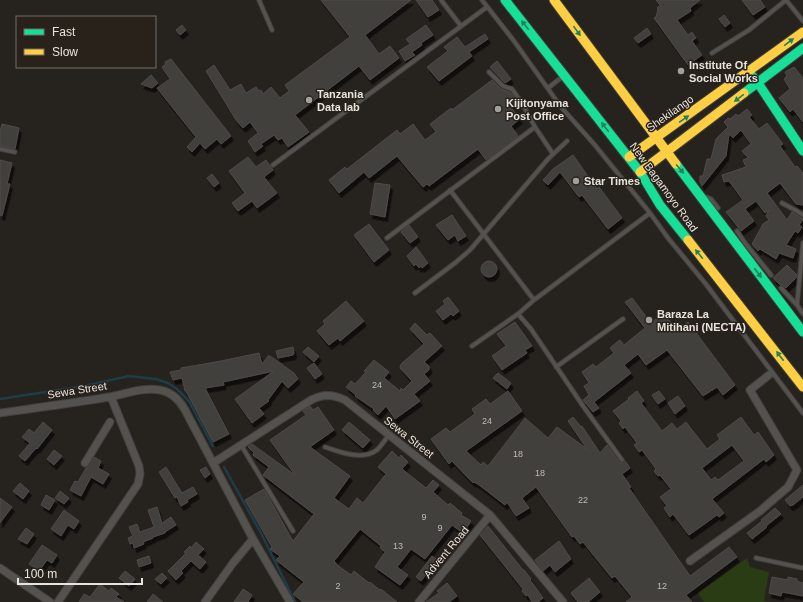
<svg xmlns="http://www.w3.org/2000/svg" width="803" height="602" viewBox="0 0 803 602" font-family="Arial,sans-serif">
<defs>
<filter id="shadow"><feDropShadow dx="2.5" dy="4.5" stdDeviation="0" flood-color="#0009"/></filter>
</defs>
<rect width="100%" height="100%" fill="#26221e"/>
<!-- green -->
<path fill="#2a3c13" d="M747,558l3,9 19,5 -5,29 10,1h-70l-6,-9z"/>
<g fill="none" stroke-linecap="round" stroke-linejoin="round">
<!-- stream -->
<path stroke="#1e3d4a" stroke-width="2.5" d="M0,399l84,-13 45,-10 27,3 12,4 9,6 12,12 24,45
M224,467l37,66 34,69"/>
</g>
<!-- building -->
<path fill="#43403d" stroke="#4e4a48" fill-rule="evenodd" filter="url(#shadow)" d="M321,0h90l-46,35 14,19 11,-8 9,12 -29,22 -11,-14 -64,49 14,17 -21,15 -6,-9 -4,2 -4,-5 -13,9 2,2 -8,6 -7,-11 10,-8 -8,-11 -7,6 -7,-8 -30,-49 8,-6 16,25 11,-6 5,9 10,-6 3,4 2,-1 2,4 8,-7 9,11 9,-7 -4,-6 65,-48z
M416,0h16l7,10 -11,7z
M656,0h44l-10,8 1,3 -14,9 11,15 4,-3 4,6 -4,3 10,14 -14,10 -34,-47 2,-1 2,-8 -1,-1 3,-3z
M742,0h18l5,7 -12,8z
M724,15l6,8 -5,4 -6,-8z
M182,25l4,5 -6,5 -4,-5z
M426,25l7,10 -12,8 1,2 -10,7 3,3 -10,6 -6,-10 11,-7 -4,-5z
M647,28l4,6 -13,9 -4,-5z
M485,34l3,5 -19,13 3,4 -33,25 -12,-14 21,-16 -4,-4 13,-10 8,10z
M171,59l60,77 -10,8 -4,-5 -12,10 -5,-6 -8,9 -5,-5 9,-10 -39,-49 13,-9 -8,-12 4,-3 -1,-2z
M497,61l14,18 -6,4 -15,-16z
M794,67l9,11v44l-10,-13 -3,3 -11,-14 11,-9 -6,-10 3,-3 -2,-4z
M151,75l7,8 -6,5 -11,-4z
M492,80l9,9 9,3 6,8 -7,5 11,14 -9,7 7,10 -32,24 -8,-11 -49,37 -2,-2 -4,3 -26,-31 -28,22 -5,-6 -25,21 -10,-13 16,-13 2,2 50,-39 3,4 13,-10 12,16 11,-8 -6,-8 21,-16 1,2z
M747,109l5,6 -3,2 10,12 8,-6 16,21 -3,2 15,21 2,-1 6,7v32l-7,-1 -16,-21 -13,10 20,27 5,-8 11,7 -4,6 3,2 -4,6 -3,-2 -9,14 10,4 -3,9 -14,-5 -3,6 -16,-10 -2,2 -6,-7 11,-20 6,-4 -3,-4 3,-6 -4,3 -9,-12 -11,8 9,12 -13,10 -15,-19 17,-12 -14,-19 -5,1 -2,-7 24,-8 -3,-7 5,-2 -6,-7 9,-7 -10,-14 -8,8 -4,-4 -3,22 -24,30 -2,-4v-6h3l4,-17h4l5,-20 12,-12 -4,-5 4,-4 2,1 6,-5 2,2z
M2,124l17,4 -4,21 -15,-3v-14z
M573,155l24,34 2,-2 23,31 -14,11 -26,-34 -3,2 -19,-25 -12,13 -5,-5 10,-11z
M248,157l8,10 10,-7 7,10 -9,7 13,16 -20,15 -5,-7 -14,10 -6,-8 13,-10 -16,-22z
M0,160l12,3 -5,21h3l-8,32 -2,-1z
M212,174l7,9 -5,4 -7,-9z
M375,183l15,2 -5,32 -15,-3z
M452,215l14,21 -8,5 -3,-6 -7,5 -12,-15z
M369,224l20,26 -15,12 -20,-27z
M409,225l9,12 -8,6 -9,-11z
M416,247l12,16 -6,5 -1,-2 -2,2 -3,-4 -2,2 -7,-10z
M481 269a8 8 0 1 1 16 0a8 8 0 1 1-16 0Z
M787,265l10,10 -1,3 -10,10 -4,-3h-2l-7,-7z
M448,297l11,14 -6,5 -2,-2 -8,6 -7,-9 9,-7 -2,-3z
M632,298l19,25 12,-10 14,17 11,-8 47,63 -12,10 -6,-8 -14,9 -36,-46 -21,15 -8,-11 -14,11 7,8 -37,29 5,6 -6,4 -10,-12 6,-5 -5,-9 5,-3 -7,-11 11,-8 3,3 18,-14 -4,-5 7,-6 3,-2 4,5 21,-17 -20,-26z
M346,301l18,20 -24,20 -2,-3 -9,7 -12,-14 8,-7 -2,-3z
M515,322l17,24 -7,4 2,3 -25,17 -10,-14 14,-10 -9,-12z
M415,323l12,12 3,-2 12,13 -18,16 5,4v4l-5,4 6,7 -16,13 6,7 -25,18 -9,-13 -8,9 -5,-5 1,-1 -19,-13 1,-1 -10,-8 5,-6 4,3 11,-12 -2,-1 10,-11 15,12 -5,6 16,13 1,-3 2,2 9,-9 -12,-13 1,-4 23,-20 -14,-15z
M293,347l1,6 -1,2 -15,3 -2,-7z
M308,347l11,9 -5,6 -11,-10z
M259,353l3,11 6,-8h2l24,17 4,6 -10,9 -6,-7 -14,19 1,1 -10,7 5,6 -12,9 -17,-24 39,-28 -51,11 1,3 -19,3 24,46 -16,8 -27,-51h-1l-3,-13 -9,2 -3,-8 11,-2v-2l40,-7z
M314,363l8,11 -7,5 -8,-11z
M498,373l13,10 -4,6 -14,-11z
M508,391l14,20 -56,40 15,14 2,-3 5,4 37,-48 23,20 9,-11 30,22 -19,-28 5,-4 8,10 1,-1 18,27 7,-8 13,18 5,-2 5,7 -8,6 9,13 -2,1 61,88 39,-29 8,10 -51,38 6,7h-66l6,-5 -17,-21 -3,2 -29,-36 -3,2 -6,-8 -2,1 -36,-50 -14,11 7,10 -13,8 -9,-14 -2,3 -26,-20 -5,-3 -1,1 -21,-22 -3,3 -18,-25 15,-11 4,4 25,-18 -3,-5 14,-10 4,5z
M637,391l7,10 -3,2 21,28 10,-8 5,6 9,-7 21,27 13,-10 -3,-4 24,-18 13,18 4,-3 16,23 -8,7 -2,-3 -52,40 12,14 -5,4 -2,-2 -28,20 -16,-21 -3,3 -6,-9 3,-2 -7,-9 11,-8 -11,-14 -2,1 -4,-5 2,-2 -14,-19 -3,2 -5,-7 3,-2 -12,-16 -2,2 -4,-6 2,-2 -8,-10 16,-12 -1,-1zM732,445l12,16 -26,19 -3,-3 -4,3 -9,-12z
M659,391l6,8 -7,5 -6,-9z
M678,396l7,10 -10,8 -7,-11z
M310,406l3,4 5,-3 16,23 -24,17 40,29 -16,22 15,11 8,-11 6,5 23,-29 -8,-7 14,-16 7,7 2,-3 7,7 -6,7 24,19 7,-8 6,5 -6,7 15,13 2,-2 12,10 -1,2 10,6 -8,12 -11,-8 -27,34 -14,-10 -14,18 11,8 -8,10 -25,-18 10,-15 -5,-4 1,-2 -21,-17 -26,32 2,2v1l15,11 3,-4 15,12 1,-1 10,8 1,-1 16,13h-94l-10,-8 11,-12 -28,-22 4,-4 -10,-7 2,-2 -27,-47 19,-11 29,52 21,-27 -51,-39 6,-8 -16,-12 1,-2 -6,-6 4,-3 43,31 -25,-35 36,-25 -3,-4z
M43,422l9,8 -15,19 -1,-1 -11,13 -6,-5 11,-13 -8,-6 7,-8 5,4z
M349,422l21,18 -7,8 -21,-18z
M54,450l8,6 -8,9 -7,-6z
M94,457l7,4 -3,7 11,6 -6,10 -12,-7 -10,19 -11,-6 5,-9 3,1 8,-14 3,-2z
M166,467l16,26 11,-6 4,7 -10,6 1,2 -7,4 -4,-9 -2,1 -16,-26z
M206,467l4,7 -5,4 -5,-8z
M20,483l9,8 -6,8 -10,-8z
M803,485v12l-10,8 -3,1 -5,-6z
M60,491l9,7 -5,6 -9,-6z
M46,495l9,5 -6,10 -8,-5z
M0,498l12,9 -12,16z
M157,507l5,16 9,-6 5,8 -11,7v1l-12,4v1l-10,4 1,2 -10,4 -1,-5 -3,1 -2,-6 5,-2 -4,-9 8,-3 3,8 14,-5 -6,-17z
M775,508l6,6 -15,12 1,1 -15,12 -5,-6 15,-12 -1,-1z
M64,510l15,11 -5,8 -6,-4 -7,11 -10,-7z
M488,526l35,44h1l7,9 -1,1 13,18 -5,4h-6l-4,-7 -2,1 -4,-5 1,-2 -43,-54z
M26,528l8,6 -7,10 -9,-5z
M559,541l12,18 -16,13 -5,-7 -7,6 -8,-11z
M196,542l8,7 -6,6 8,7 -6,7 -9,-8 -10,10 2,2 -7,7 -8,-9 18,-18 -2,-1 6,-6 1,2z
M42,545l15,10 -5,8 -5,-3 -8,11 -10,-7z
M149,556l2,7 -12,4 -2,-7z
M432,556l5,4 -16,21 -5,-4z
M125,571l10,8 -6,7 -10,-8z
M162,573l5,5 -6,6 -6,-5z
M772,577l16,3v-3l9,2v2l6,2v13l-21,-4 -1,4 -12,-3z
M589,578l11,14 -12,10h-10l-7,-9z
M447,583l10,13 -8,6h-23l13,-9 -2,-2z
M100,584l9,7 2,-3 8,6 -3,3 8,5h-45l5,-8 6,3z
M243,589l9,6 -4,7h-14z
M153,594l10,8h-16z"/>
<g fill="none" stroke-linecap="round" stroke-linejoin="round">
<!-- lane casing -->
<g stroke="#423f3c" stroke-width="5.5">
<path id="lane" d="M259,0l13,30
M441,0l20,26
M482,0l32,41 47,66 33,37 56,69 18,25 37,45 98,130
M786,0l17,21
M712,53l37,-23 37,-30
M489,72l14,14 9,3 10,14 13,24 18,27
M548,88l14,-11
M0,149l15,3
M273,165l214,-158
M450,190l84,110
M706,197l5,2 7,9
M782,203l15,8 6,4
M737,231l8,12 26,32
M387,238l148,-111
M781,288l16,17 6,9
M415,293l40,-30 15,-13 78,-91 19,-18
M797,305l6,-62
M518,314l13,15 52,77 39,54
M472,346l46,-32 16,-14 116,-87
M556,367l67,-48
M241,445l52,86
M325,447c15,5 37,14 52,3 4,-4 8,-10 12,-15
M756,558l47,10"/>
</g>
<!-- street casing -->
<g stroke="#423f3c" stroke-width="9">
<path id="street" d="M0,413c36,-5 73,-10 109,-16 16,-3 34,-10 51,-7 12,2 20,11 25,20l68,129 37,63
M85,463l25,-41
M213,463l98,-63c12,-6 21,-6 34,0l145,115 73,87
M690,561l70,-50 28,-24 9,-17 -47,-80 19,-15
M0,568l50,34
M58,602l80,-118 2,-10 -1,-8 -28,-69
M205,602l28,-39 20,-24
M419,602l71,-87"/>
</g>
<!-- fast casing -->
<g stroke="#423f3c" stroke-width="11">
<path id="fast" d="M505,0l135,172 20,33 28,35
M749,72l9,11 45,68
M744,93l59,-45
M676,164l127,168"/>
</g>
<!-- slow casing -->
<g stroke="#423f3c" stroke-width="11">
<path id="slow" d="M554,0l122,164
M629,157l174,-125
M640,172l104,-79
M688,240l115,147"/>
</g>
<!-- lane -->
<use href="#lane" stroke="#54524e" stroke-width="3.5"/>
<!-- street -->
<use href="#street" stroke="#54524e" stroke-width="7"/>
<!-- fast -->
<use href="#fast" stroke="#16e098" stroke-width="9"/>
<!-- slow -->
<use href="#slow" stroke="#ffcf43" stroke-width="9"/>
</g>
<!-- one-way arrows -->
<defs><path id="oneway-solid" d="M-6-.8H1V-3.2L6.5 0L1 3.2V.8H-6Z"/></defs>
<g fill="#20815a">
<use href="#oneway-solid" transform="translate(525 25) rotate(-128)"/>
<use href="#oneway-solid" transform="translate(577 31) rotate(54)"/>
<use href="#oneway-solid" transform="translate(789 42) rotate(-37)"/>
<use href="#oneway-solid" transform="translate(739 98) rotate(143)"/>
<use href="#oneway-solid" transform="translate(684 119) rotate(-35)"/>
<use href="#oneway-solid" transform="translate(605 127) rotate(-128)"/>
<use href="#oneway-solid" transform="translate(680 169) rotate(50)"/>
<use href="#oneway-solid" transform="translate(699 254) rotate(-129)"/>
<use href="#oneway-solid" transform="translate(758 273) rotate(53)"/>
<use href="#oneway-solid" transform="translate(780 356) rotate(-127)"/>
</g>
<!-- markers -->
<g fill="#a39f9b" stroke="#29221b" stroke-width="1.5">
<circle cx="681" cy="71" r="4"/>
<circle cx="309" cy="100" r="4"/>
<circle cx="498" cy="109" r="4"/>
<circle cx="576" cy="181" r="4"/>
<circle cx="649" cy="320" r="4"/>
</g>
<g text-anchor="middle" stroke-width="3" stroke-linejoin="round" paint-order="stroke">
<!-- number labels -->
<g font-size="9" fill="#bebab6">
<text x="377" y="388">24</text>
<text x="487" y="424">24</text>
<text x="518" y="457">18</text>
<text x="540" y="476">18</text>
<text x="583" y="503">22</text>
<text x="424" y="520">9</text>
<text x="440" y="531">9</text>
<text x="398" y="549">13</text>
<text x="338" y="589">2</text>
<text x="662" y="589">12</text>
</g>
<!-- poi labels -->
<g font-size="11" font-weight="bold" fill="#e7e3de" stroke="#29221b" text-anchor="start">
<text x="689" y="69">Institute Of<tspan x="689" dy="13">Social Works</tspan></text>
<text x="317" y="98">Tanzania<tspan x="317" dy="13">Data lab</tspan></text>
<text x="506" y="107">Kijitonyama<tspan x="506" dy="13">Post Office</tspan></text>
<text x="584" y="185">Star Times</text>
<text x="657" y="318">Baraza La<tspan x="657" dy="13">Mitihani (NECTA)</tspan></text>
</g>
<!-- street labels -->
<g font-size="11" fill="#e7e3de" stroke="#29221b">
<text transform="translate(670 113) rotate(-35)" y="4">Shekilango</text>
<text transform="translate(664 187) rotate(54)" y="4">New Bagamoyo Road</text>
<text transform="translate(77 390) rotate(-9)" y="4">Sewa Street</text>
<text transform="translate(409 437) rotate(38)" y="4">Sewa Street</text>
<text transform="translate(446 552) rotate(-50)" y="4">Advent Road</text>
</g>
</g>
<!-- legend -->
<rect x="16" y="16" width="140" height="52" fill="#29221b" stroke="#756f69"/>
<rect x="24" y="29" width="20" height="6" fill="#16e098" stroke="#756f69"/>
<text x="52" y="36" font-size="12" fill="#e7e3de">Fast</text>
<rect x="24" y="49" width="20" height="6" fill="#ffcf43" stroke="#756f69"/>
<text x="52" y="56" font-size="12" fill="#e7e3de">Slow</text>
<!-- scale -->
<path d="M18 578v6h124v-6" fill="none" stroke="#e7e3de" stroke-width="2"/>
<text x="24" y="578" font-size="12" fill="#e7e3de" stroke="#29221b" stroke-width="3" paint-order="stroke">100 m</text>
</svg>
